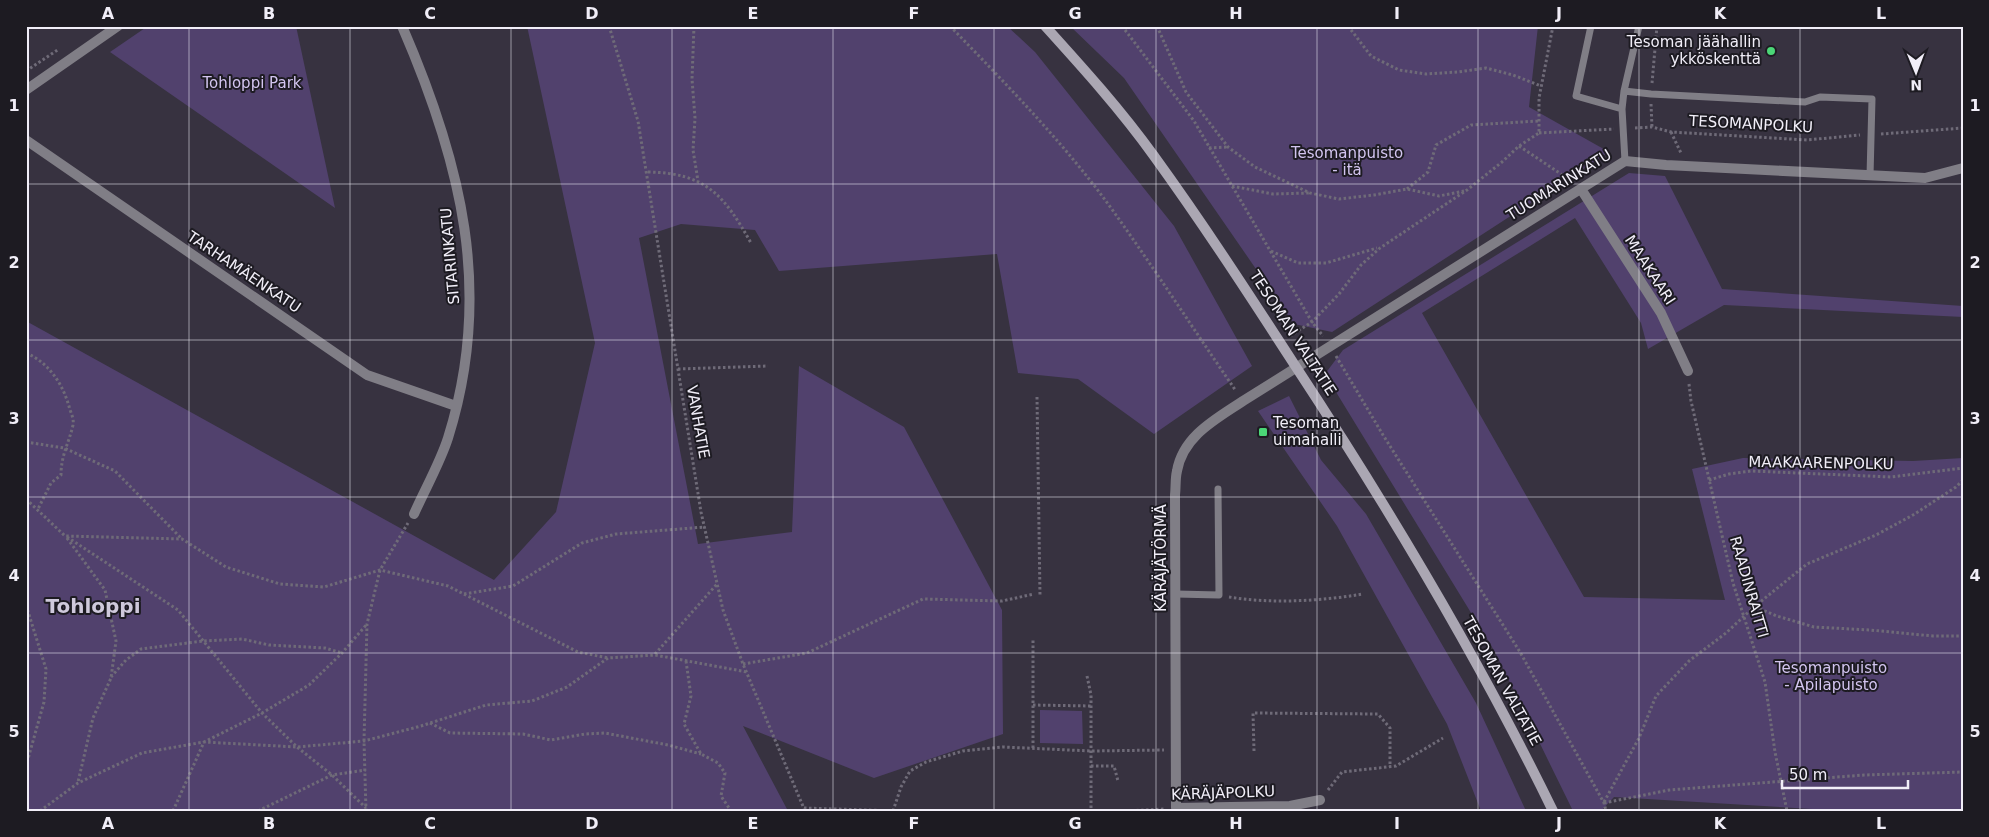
<svg xmlns="http://www.w3.org/2000/svg" width="1989" height="837" viewBox="0 0 1989 837" font-family="'DejaVu Sans',sans-serif">
<rect width="100%" height="100%" fill="#373240"/>
<!-- green -->
<path fill="#51416d" d="M148,26h148l39,182 -225,-156z
M527,26h480l28,26 139,174 78,140 -98,68 -76,-55 -60,-6 -21,-119 -218,17 -24,-41 -74,-6 -42,14 59,306 94,-12 7,-166 105,61 98,183 1,124 -129,44 -131,-52 45,85h-762v-490l468,259 62,-68 39,-169z
M1070,26h468l-9,81 80,45 -277,180 -38,-8 -170,-246z
M1629,173l36,3 57,113 241,17v11l-239,-12 -76,44 -7,-26 -66,-105 -153,95 162,284 141,3 -33,-131 51,-11 170,3 50,-3v353h-118l-231,-14 -13,14h-28l-78,-159 -170,-278 18,-24z
M1289,396l32,64 45,54 110,189 50,108h-45l-34,-87 -110,-198 -79,-115z
M1040,710l42,1 1,33 -43,-1z"/>
<g fill="none" stroke-linecap="round" stroke-linejoin="round">
<!-- path -->
<path stroke="#6f6b78" stroke-width="3" stroke-dasharray="2.5 2.5" stroke-linecap="butt" d="M609,26l29,95 63,391 22,98 20,54 62,147
M694,26l-2,53 3,39 -2,32 5,31
M950,26c56,58 114,117 161,182 43,60 83,122 125,183
M1122,26l72,95 118,201 11,14
M1157,26l29,66 42,55 27,20 55,26 29,6 35,-4 33,-6 32,7 25,-5
M1348,26l23,30 28,14 27,4 32,-2 28,-4 27,7 28,11
M26,71l33,-22
M1652,83l5,-57
M1651,104l1,23
M1635,128l17,-1 19,5 136,8 53,-5
M1671,132l10,21
M1539,133l75,-4
M1881,134l82,-6
M1519,146l42,28 6,9
M1209,148l18,-1
M648,172c58,1 76,23 103,71
M1232,186l41,8 36,-1
M1407,189l21,-17 8,-27 35,-20 67,-4
M1271,251l27,12h28l51,-15
M1290,336l22,-14 27,-28 22,-29 19,-17 87,-58 35,-28 17,-16 20,-13v-35l14,-72
M26,353c24,10 38,33 44,57 2,5 4,10 3,15 -4,18 -12,30 -12,50l-10,8 -13,26
M1336,356l47,79 137,217 84,151 2,8
M678,369l90,-3
M1689,384l2,17 42,182 32,99 10,70 12,59
M1037,397l3,199
M26,442l38,6 51,23 67,68
M1709,480l20,-6 22,-3 140,6 72,-9
M26,499l39,37 117,3 44,28 54,17 44,3 56,-17 68,16 130,66 30,6
M67,537l111,73 84,103 35,34 35,28 34,33
M67,538l38,52 11,51 -5,37 -18,40 -15,64
M464,594l49,-8 69,-43 34,-9 89,-7
M1229,597c42,7 92,4 134,-3
M26,605l20,64 -2,33 -18,64
M1755,607l22,9 37,11 56,3 63,6h30
M655,654l62,-70
M686,661l5,35 -7,28 17,30 17,9 7,10 -4,23 10,15
M743,664l64,-11 116,-54 79,2 32,-7
M1087,676l4,19v116
M111,677l15,-17 15,-11 62,-8 39,-2 27,6 56,3 17,5
M1033,705l58,1
M430,723l20,10 73,1 28,6 34,-6 20,-1 63,12 33,9
M1033,748v-108
M1254,751l-1,-38 125,1 12,14v39
M1091,766h23l4,15
M1328,790l14,-18 54,-6 47,-28
M1604,802l35,-64 17,-42 33,-35 37,-28 28,-26 53,-43 69,-29 37,-20 43,-28 7,-7
M1604,803l65,-13 195,-15 99,-3
M804,808l94,3
M40,811l38,-28 64,-30 62,-11 93,5 67,-6 57,-15 65,-21 46,-4 35,-14 41,-29 47,-3 92,17
M173,811l31,-69 58,-29 47,-28 33,-32 25,-29
M258,811l74,-36 34,-5
M366,811l-2,-70 3,-117 13,-54 28,-47
M893,811l8,-24 9,-16 16,-9 37,-11 40,-4 88,4 73,-1
M1126,811l39,-2"/>
<!-- service -->
<path stroke="#807e86" stroke-width="7" d="M1591,26l-15,70 46,13
M1624,91l27,3 154,8 15,-5 52,2 -2,77
M1625,161l-3,-52 2,-18 15,-65
M1176,594l43,1 -1,-106"/>
<!-- minor -->
<path stroke="#807e86" stroke-width="10" d="M402,26c59,136 92,266 46,412 -8,25 -23,51 -34,76
M26,140l341,235 89,31
M1581,189l80,124 27,58
M1320,800l-30,6 -114,2 -1,-313c1,-8 0,-16 2,-24 6,-35 39,-52 66,-70l382,-240 41,4 259,13 38,-10"/>
<!-- tertiary -->
<path stroke="#807e86" stroke-width="10" d="M26,90l92,-64"/>
<!-- secondary -->
<path stroke="#aba7b3" stroke-width="10" d="M1045,26c38,42 76,84 109,130 50,69 96,140 142,211 94,143 182,290 257,444"/>
</g>
<!-- grid -->
<path fill="none" stroke="#f1eef8" stroke-width="1" stroke-opacity="0.55" d="M189,26v785M350,26v785M511,26v785M672,26v785M833,26v785M994,26v785M1156,26v785M1317,26v785M1478,26v785M1639,26v785M1800,26v785M26,184h1937M26,340h1937M26,497h1937M26,653h1937"/>
<!-- markers -->
<g fill="#4bd677" stroke="#1d1b22" stroke-width="2">
<circle cx="1771" cy="51" r="5"/>
<rect x="1258" y="427" width="10" height="10" rx="2.5"/>
</g>
<g text-anchor="middle" stroke-width="4" stroke-linejoin="round" paint-order="stroke">
<!-- poi labels -->
<g font-size="15" fill="#f1eef8" stroke="#1d1b22" text-anchor="end">
<text x="1761" y="47">Tesoman jäähallin<tspan x="1761" dy="17">ykköskenttä</tspan></text>
<text x="1273" y="428" text-anchor="start">Tesoman<tspan x="1273" dy="17">uimahalli</tspan></text>
</g>
<!-- park labels -->
<g font-size="15" fill="#d3c5f0" stroke="#1d1b22">
<text x="252" y="88">Tohloppi Park</text>
<text x="1347" y="158">Tesomanpuisto<tspan x="1347" dy="17">- itä</tspan></text>
<text x="1831" y="673">Tesomanpuisto<tspan x="1831" dy="17">- Apilapuisto</tspan></text>
</g>
<!-- street labels -->
<g font-size="15" fill="#f1eef8" stroke="#1d1b22">
<text transform="translate(1751 124) rotate(3)" y="5">TESOMANPOLKU</text>
<text transform="translate(1559 185) rotate(-32)" y="5">TUOMARINKATU</text>
<text transform="translate(450 256) rotate(-95)" y="5">SITARINKATU</text>
<text transform="translate(1650 270) rotate(57)" y="5">MAAKAARI</text>
<text transform="translate(244 272) rotate(34)" y="5">TARHAMÄENKATU</text>
<text transform="translate(1293 333) rotate(57)" y="5">TESOMAN VALTATIE</text>
<text transform="translate(698 422) rotate(80)" y="5">VANHATIE</text>
<text transform="translate(1821 463) rotate(1)" y="5">MAAKAARENPOLKU</text>
<text transform="translate(1161 558) rotate(-90)" y="5">KÄRÄJÄTÖRMÄ</text>
<text transform="translate(1749 587) rotate(74)" y="5">RAADINRAITTI</text>
<text transform="translate(1502 681) rotate(61)" y="5">TESOMAN VALTATIE</text>
<text transform="translate(1223 793) rotate(-2)" y="5">KÄRÄJÄPOLKU</text>
</g>
<!-- district labels -->
<g font-size="20" font-weight="bold" fill="#cfc9dc" stroke="#1d1b22">
<text x="93" y="613">Tohloppi</text>
</g>
</g>
<!-- border -->
<rect width="1989" height="837" fill="none" stroke="#1d1b22" stroke-width="55"/>
<!-- north arrow -->
<g transform="translate(1916 72) rotate(179)" stroke="#1d1b22" stroke-width="4" paint-order="stroke">
<path d="M0-4L9 19L0 12L-9 19Z" fill="#f1eef8"/>
<text y="-8" font-size="14" font-weight="bold" text-anchor="middle" fill="#f1eef8">N</text>
</g>
<!-- scale -->
<path d="M1782 780v8h126v-8" fill="none" stroke="#f1eef8" stroke-width="2.5"/>
<text x="1789" y="780" font-size="15" fill="#f1eef8" stroke="#1d1b22" stroke-width="4" paint-order="stroke">50 m</text>
<rect x="28" y="28" width="1934" height="782" fill="none" stroke="#f1eef8" stroke-width="2"/>
<g font-size="16" text-anchor="middle" font-weight="bold" fill="#f1eef8">
<text x="108" y="19">A</text>
<text x="269" y="19">B</text>
<text x="430" y="19">C</text>
<text x="592" y="19">D</text>
<text x="753" y="19">E</text>
<text x="914" y="19">F</text>
<text x="1075" y="19">G</text>
<text x="1236" y="19">H</text>
<text x="1397" y="19">I</text>
<text x="1559" y="19">J</text>
<text x="1720" y="19">K</text>
<text x="1881" y="19">L</text>
<text x="14" y="111">1</text>
<text x="1975" y="111">1</text>
<text x="14" y="268">2</text>
<text x="1975" y="268">2</text>
<text x="14" y="424">3</text>
<text x="1975" y="424">3</text>
<text x="14" y="581">4</text>
<text x="1975" y="581">4</text>
<text x="14" y="737">5</text>
<text x="1975" y="737">5</text>
<text x="108" y="829">A</text>
<text x="269" y="829">B</text>
<text x="430" y="829">C</text>
<text x="592" y="829">D</text>
<text x="753" y="829">E</text>
<text x="914" y="829">F</text>
<text x="1075" y="829">G</text>
<text x="1236" y="829">H</text>
<text x="1397" y="829">I</text>
<text x="1559" y="829">J</text>
<text x="1720" y="829">K</text>
<text x="1881" y="829">L</text>
</g>
</svg>
